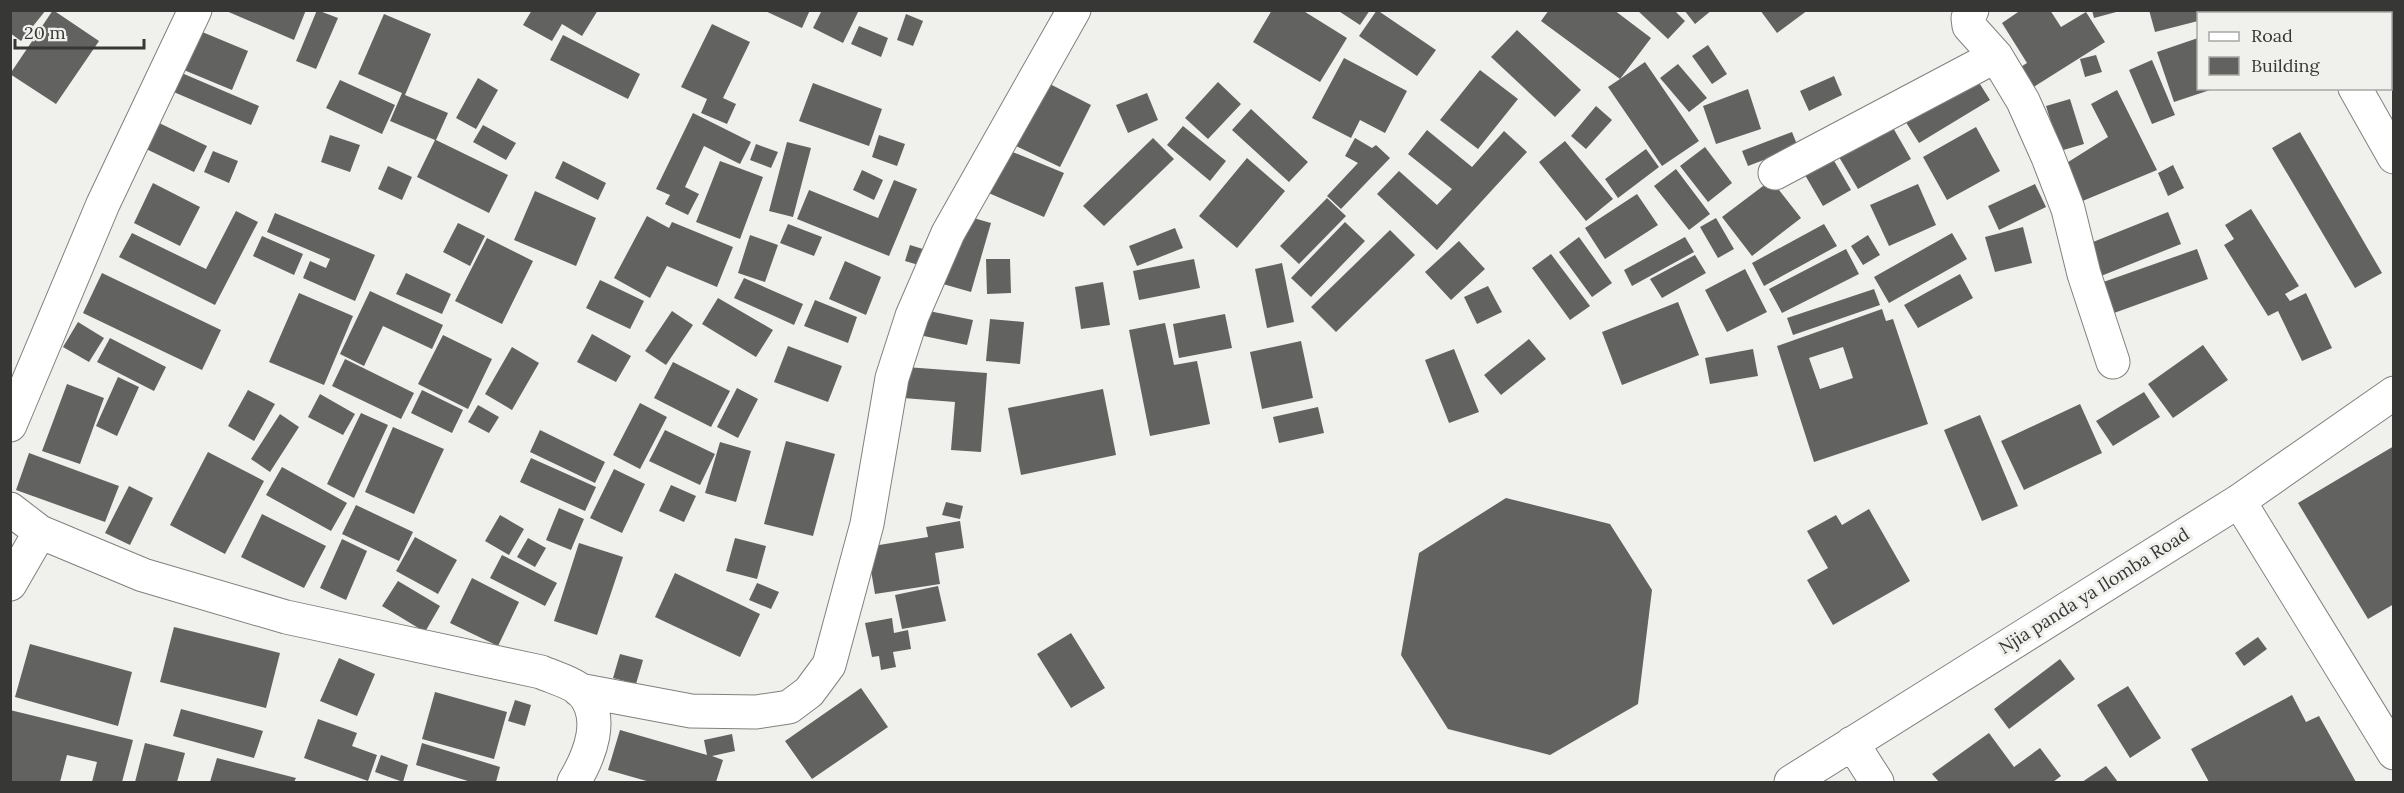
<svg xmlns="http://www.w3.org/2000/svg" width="2404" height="793" viewBox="0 0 2404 793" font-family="Lora,serif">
<rect width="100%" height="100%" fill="#f0f1ed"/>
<!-- building -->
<path fill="#626360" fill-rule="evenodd" d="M10,10h36l-25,31 -11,-8z
M53,10l46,31 -43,63 -46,-30z
M224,10h82l-12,30z
M317,10l21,8 -22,51 -20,-8z
M532,10h66l-16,26 -20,-12 -10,17 -29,-16z
M763,10h47l-8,18z
M822,10h37l-16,33 -30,-15z
M1272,10h30l45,28 -27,44 -67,-40z
M1337,10h33l-10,15z
M1377,10l59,40 -19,26 -58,-40z
M1549,10h65l37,28 -31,41 25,-17 54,79 -37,25 -54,-79 12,-8 -79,-58z
M1637,10h37l11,11 -17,18z
M1684,10h28l-17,14z
M1760,10h48l-31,23z
M2021,10h29l11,17 25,-15 19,30 -81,51 -13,-20 16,-10 -25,-40z
M2092,10h28v1l-26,7z
M2149,10h57l1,4h-9v7l-43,11z
M384,14l47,20 -26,61 43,18 -12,27 72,35 -19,38 -72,-36 18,-37 -45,-19 12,-28 -44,-19z
M906,14l17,7 -10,25 -16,-6z
M712,24l38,18 -27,56 13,6 -9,20 -26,-11 6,-14 -26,-12z
M859,26l29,12 -7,19 -30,-13z
M195,29l53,22 -16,39 -53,-22z
M1517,30l64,60 -26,27 -64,-60z
M563,35l77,39 -12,25 -78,-39z
M2198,38v50l15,1 -39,13 -17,-50z
M1708,45l19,29 -15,10 -20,-28z
M2096,55l6,17 -17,5 -5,-18z
M1344,58l63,33 -22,42 -25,-13 -9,18 -39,-20z
M2152,60l23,55 -23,9 -23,-54z
M1678,64l29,34 -18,14 -29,-34z
M1480,70l38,29 -40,50 -38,-29z
M177,71l82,35 -8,19 -82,-35z
M1973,73l17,27 -71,43 -17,-27z
M1834,76l8,19 -33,16 -9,-20z
M478,78l20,12 -22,39 -20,-11z
M340,80l55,25 -13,29 -56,-26z
M1042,80l49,25 -31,62 -50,-24z
M1218,82l23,22 -33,35 -23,-21z
M813,83l69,26 -13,37 -70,-25z
M1748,89l13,40 -45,15 -13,-38z
M2117,90l40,80 -84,35 -8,-41 43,-27 -17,-33z
M1147,93l11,27 -30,13 -12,-28z
M2070,99l14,45 -24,7 -14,-45z
M1596,106l16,14 -26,29 -15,-13z
M1251,109l57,53 -19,20 -57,-52z
M693,113l58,29 -11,22 -36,-18 -19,41 14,7 -11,21 -23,-11 5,-9 -14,-6z
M155,121l52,25 -13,26 -52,-25z
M483,125l33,18 -10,17 -33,-18z
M1183,126l43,35 -16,20 -43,-36z
M1892,126l19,33 -53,30 -19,-32z
M1976,127l24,44 -53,29 -24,-43z
M1427,130l45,37 32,-36 23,21 -90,98 -60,-56 22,-23 38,34 15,-16 -44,-35z
M1792,132l6,15 -50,19 -6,-15z
M2300,132l82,141 -27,15 -83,-140z
M330,135l30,10 -10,27 -29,-10z
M879,135l26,9 -8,22 -25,-9z
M1153,138l21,21 -70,67 -21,-20z
M1355,138l17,10 4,-3 14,13 -49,51 -14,-13 31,-33 -13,-7z
M1565,141l48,58 -27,22 -47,-59z
M787,142l24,6 -18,69 -24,-6z
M756,144l22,8 -7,16 -21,-8z
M1705,147l27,36 -24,19 -28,-36z
M1003,148l61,25 -20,44 -60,-26z
M1646,149l13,18 -41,31 -13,-19z
M213,151l25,10 -9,22 -25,-11z
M1247,158l38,33 -48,57 -38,-32z
M1833,159l18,31 -28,16 -18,-31z
M563,161l43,22 -8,17 -43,-22z
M720,161l43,16 -23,62 -44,-17z
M2173,165l11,23 -16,8 -10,-23z
M388,166l24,11 -10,23 -24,-11z
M1676,169l34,45 -21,16 -35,-44z
M862,170l21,10 -9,20 -21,-10z
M894,180l23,9 -28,67 -92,-37 12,-29 69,28z
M1771,180l30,38 -49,38 -30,-39z
M153,183l47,24 -20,39 -46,-23z
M1918,184l18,41 -47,21 -19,-41z
M2035,184l11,23 -47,23 -11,-24z
M535,191l61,27 -20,48 -62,-26z
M1637,194l21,31 -53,34 -20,-31z
M1327,198l19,18 -47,48 -19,-18z
M2251,209l48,77 -14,8 5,7 16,-8 26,55 -30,13 -24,-50 -10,5 -44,-71 10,-6 -9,-14z
M236,211l22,11 -43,83 -96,-48 13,-24 74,36z
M2168,212l13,32 -85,34 -13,-32z
M275,213l100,42 -20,46 -52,-23 7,-17 16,7 4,-9 -63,-27z
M963,215l28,8 -20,69 -28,-8z
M647,216l22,12 3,-6 61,25 -16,40 -50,-21 -17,32 -36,-20z
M1716,218l18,31 -16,9 -18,-31z
M1345,222l20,19 -54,56 -20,-19z
M458,223l27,13 -15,30 -27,-14z
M788,224l34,13 -8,19 -34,-13z
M1824,224l13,22 -73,40 -12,-23z
M2023,227l9,36 -37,9 -10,-35z
M1175,228l8,20 -46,18 -8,-20z
M1390,230l25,25 -79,77 -25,-25z
M1952,233l15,26 -78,44 -15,-26z
M750,235l28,10 -13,37 -27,-9z
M1868,235l12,20 -17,10 -12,-19z
M262,236l41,18 -9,21 -41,-19z
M1579,237l33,46 -20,14 -33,-45z
M1685,237l9,15 -62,34 -8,-16z
M487,238l46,23 -31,63 -47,-23z
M1459,241l26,28 -34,31 -26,-28z
M910,245l16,5 -4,16 -17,-5z
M1846,249l13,25 -77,39 -13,-24z
M2197,249l11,30 -105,38 -11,-31z
M1551,254l39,52 -20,14 -38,-52z
M1695,255l11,18 -44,25 -12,-19z
M986,259h24l1,34 -24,1z
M1194,259l6,29 -61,12 -6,-29z
M845,261l36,16 -15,38 -37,-16z
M1282,263l12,59 -27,6 -12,-59z
M1745,269l22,43 -40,20 -22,-42z
M102,273l119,57 -19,40 -119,-57z
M406,273l45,21 -9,20 -46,-20z
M1960,274l13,24 -55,30 -14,-23z
M744,278l59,26 -9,21 -60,-27z
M600,280l44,21 -14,28 -44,-21z
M1103,282l7,43 -29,4 -6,-42z
M1488,286l14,26 -25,12 -13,-27z
M1874,289l6,16 -87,30 -6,-17z
M370,291l73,34 -11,24 -49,-23 -19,40 -24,-12z
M299,293l54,23 -29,69 -55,-23z
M718,298l55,32 -17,27 -54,-33z
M815,300l42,17 -9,26 -44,-17z
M1678,302l21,53 -77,30 -20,-53z
M1882,309l4,12 7,-2 35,105 -114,38 -37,-116zM1843,347l10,31 -33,11 -11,-31z
M924,310l49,10 -6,25 -48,-10z
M672,311l21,14 -27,40 -21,-14z
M1225,314l7,34 -53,10 -6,-34z
M990,319l34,3 -4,42 -34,-3z
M78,322l26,16 -15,24 -26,-15z
M1165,323l9,42 23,-4 13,63 -60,12 -21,-106z
M592,334l39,22 -15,26 -39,-20z
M443,335l49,24 -24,50 -50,-25z
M110,338l56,29 -12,24 -57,-29z
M1529,339l17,20 -45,36 -17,-20z
M1301,341l12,57 -51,11 -12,-57z
M2203,345l25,35 -55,38 -25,-34z
M788,346l54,20 -14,36 -54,-20z
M512,347l27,16 -27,47 -27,-16z
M1454,349l25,63 -30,11 -24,-63z
M1753,349l5,27 -48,8 -5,-26z
M345,359l69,34 -13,26 -69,-33z
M673,362l57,29 -19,36 -57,-29z
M906,367l81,6 -6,79 -30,-2 4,-48 -52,-4z
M118,377l21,10 -22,49 -21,-10z
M67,384l37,14 -24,66 -38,-13z
M737,388l21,11 -20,39 -21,-11z
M1103,389l13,66 -95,20 -13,-67z
M248,390l27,14 -21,37 -26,-15z
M422,390l41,20 -11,23 -41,-20z
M2144,392l16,25 -47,29 -17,-25z
M320,394l35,20 -12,21 -35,-18z
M640,403l27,14 -27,52 -27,-14z
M2080,404l22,49 -78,37 -23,-49z
M478,405l21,12 -10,16 -21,-11z
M1318,407l6,26 -45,10 -6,-26z
M361,413l27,12 -34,73 -27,-14z
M280,414l19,13 -29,45 -19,-13z
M1980,415l38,91 -36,15 -38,-91z
M393,427l51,22 -30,65 -49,-22z
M540,430l65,32 -10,21 -65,-31z
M665,430l50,24 -15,31 -51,-24z
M786,441l49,13 -22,82 -49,-12z
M720,442l31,9 -15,51 -31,-9z
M2394,446v158l-26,15 -70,-116z
M208,452l56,29 -39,73 -55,-29z
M29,453l90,33 -14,36 -89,-32z
M531,458l65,29 -11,24 -65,-29z
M282,467l65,36 -16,28 -65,-36z
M614,469l31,15 -23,49 -32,-15z
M671,485l25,11 -12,26 -25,-11z
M129,486l24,12 -23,47 -25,-12z
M1506,498l104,26 42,66 -14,114 -88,51 -102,-26 -47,-74 18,-102z
M946,502l17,4 -3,13 -18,-4z
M356,505l57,27 -14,29 -57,-27z
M559,508l25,11 -13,31 -25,-10z
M1869,509l41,72 -77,44 -26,-45 21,-12 -21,-37 29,-16 6,10z
M262,514l64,32 -22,42 -63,-31z
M500,515l24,14 -15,26 -24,-14z
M960,521l4,27 -29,5 5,31 -65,10 -8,-47 61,-10 -2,-10z
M415,537l42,23 -19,34 -42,-23z
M528,538l18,10 -11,19 -18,-10z
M735,538l31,8 -9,33 -31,-8z
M342,539l25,12 -21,49 -26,-12z
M579,543l44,14 -26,78 -43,-14z
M502,555l55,28 -12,23 -55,-28z
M675,573l85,41 -20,43 -85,-40z
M472,578l47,24 -21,44 -48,-23z
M398,581l42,25 -15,26 -43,-26z
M757,583l22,9 -8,17 -22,-9z
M938,586l8,35 -44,8 -7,-34z
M892,618l2,15 14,-3 3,19 -18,3 3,15 -15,3 -2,-14 -7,1 -7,-34z
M174,627l106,26 -14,55 -106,-26z
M1071,633l34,55 -34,20 -34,-54z
M2258,637l9,12 -23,17 -9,-13z
M30,644l102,28 -14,54 -103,-29z
M620,654l23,6 -7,24 -23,-6z
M339,658l36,16 -18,42 -37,-15z
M2060,659l15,20 -66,50 -15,-20z
M2128,686l33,52 -31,20 -33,-53z
M861,688l27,39 -76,52 -27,-38z
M435,692l72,20 -13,47 -72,-20z
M2292,695l14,27 13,-6 37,66h-147l-18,-33z
M515,700l16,5 -6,21 -17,-5z
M181,709l82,22 -9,27 -81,-22z
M10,710l123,30 -11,42h-30l5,-20 -30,-7 -7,27h-50z
M318,719l39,14 -5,13 25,9 -9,26 -64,-23z
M620,730l87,25 -3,-15 28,-6 3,17 -23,5 11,4 -7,22h-66l-42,-12z
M1989,733l25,34 26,-19 21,28 -8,6h-114l-7,-8z
M145,743l40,10 -8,29h-42z
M422,743l78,24 -4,15h-25l-55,-17z
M381,755l27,10 -5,17 -28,-10z
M217,758l79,20 -2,4h-84z
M2106,766l12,16h-36z"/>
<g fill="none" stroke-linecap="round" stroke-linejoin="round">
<!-- minor casing -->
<g stroke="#80817e" stroke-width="35">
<path id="minor" d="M1972,10l-4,8 1,8 27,30 27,45 25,56 20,52 16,65 29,88
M2310,10l2,4
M2355,88l39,69
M1775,173l221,-117
M10,425l93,-221 92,-194
M2239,501l155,252
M10,509l30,23 103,43 143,42 255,55c11,5 30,10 39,18 27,26 9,67 -6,92
M10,584l30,-52
M579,690l112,21 65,1 33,-5 20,-15 20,-27 38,-141 25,-146 20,-62 36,-83 126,-223
M1852,743l25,39
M1791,782l448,-281 155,-108"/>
</g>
<!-- minor -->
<use href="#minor" stroke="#fff" stroke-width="33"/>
</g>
<g text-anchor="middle" stroke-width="6" stroke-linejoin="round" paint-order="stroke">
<!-- street labels -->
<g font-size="18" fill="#373736" stroke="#f0f1ed">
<text transform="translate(2094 591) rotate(-32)" y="6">Njia panda ya Ilomba Road</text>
</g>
</g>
<!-- border -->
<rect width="2404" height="793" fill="none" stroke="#373736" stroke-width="24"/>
<!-- legend -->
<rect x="2197" y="12" width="195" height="78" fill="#f0f1ed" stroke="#a6a7a4" stroke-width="1.5"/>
<rect x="2209" y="32" width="30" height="9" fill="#ffffff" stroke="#a6a7a4" stroke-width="1.5"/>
<text x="2251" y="42" font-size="18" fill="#373736">Road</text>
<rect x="2209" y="57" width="30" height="18" fill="#626360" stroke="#a6a7a4" stroke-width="1.5"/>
<text x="2251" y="72" font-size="18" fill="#373736">Building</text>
<!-- scale -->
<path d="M15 39v9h129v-9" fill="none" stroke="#373736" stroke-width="3"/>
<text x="24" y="39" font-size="18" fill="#373736" stroke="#f0f1ed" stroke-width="4.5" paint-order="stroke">20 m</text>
</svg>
